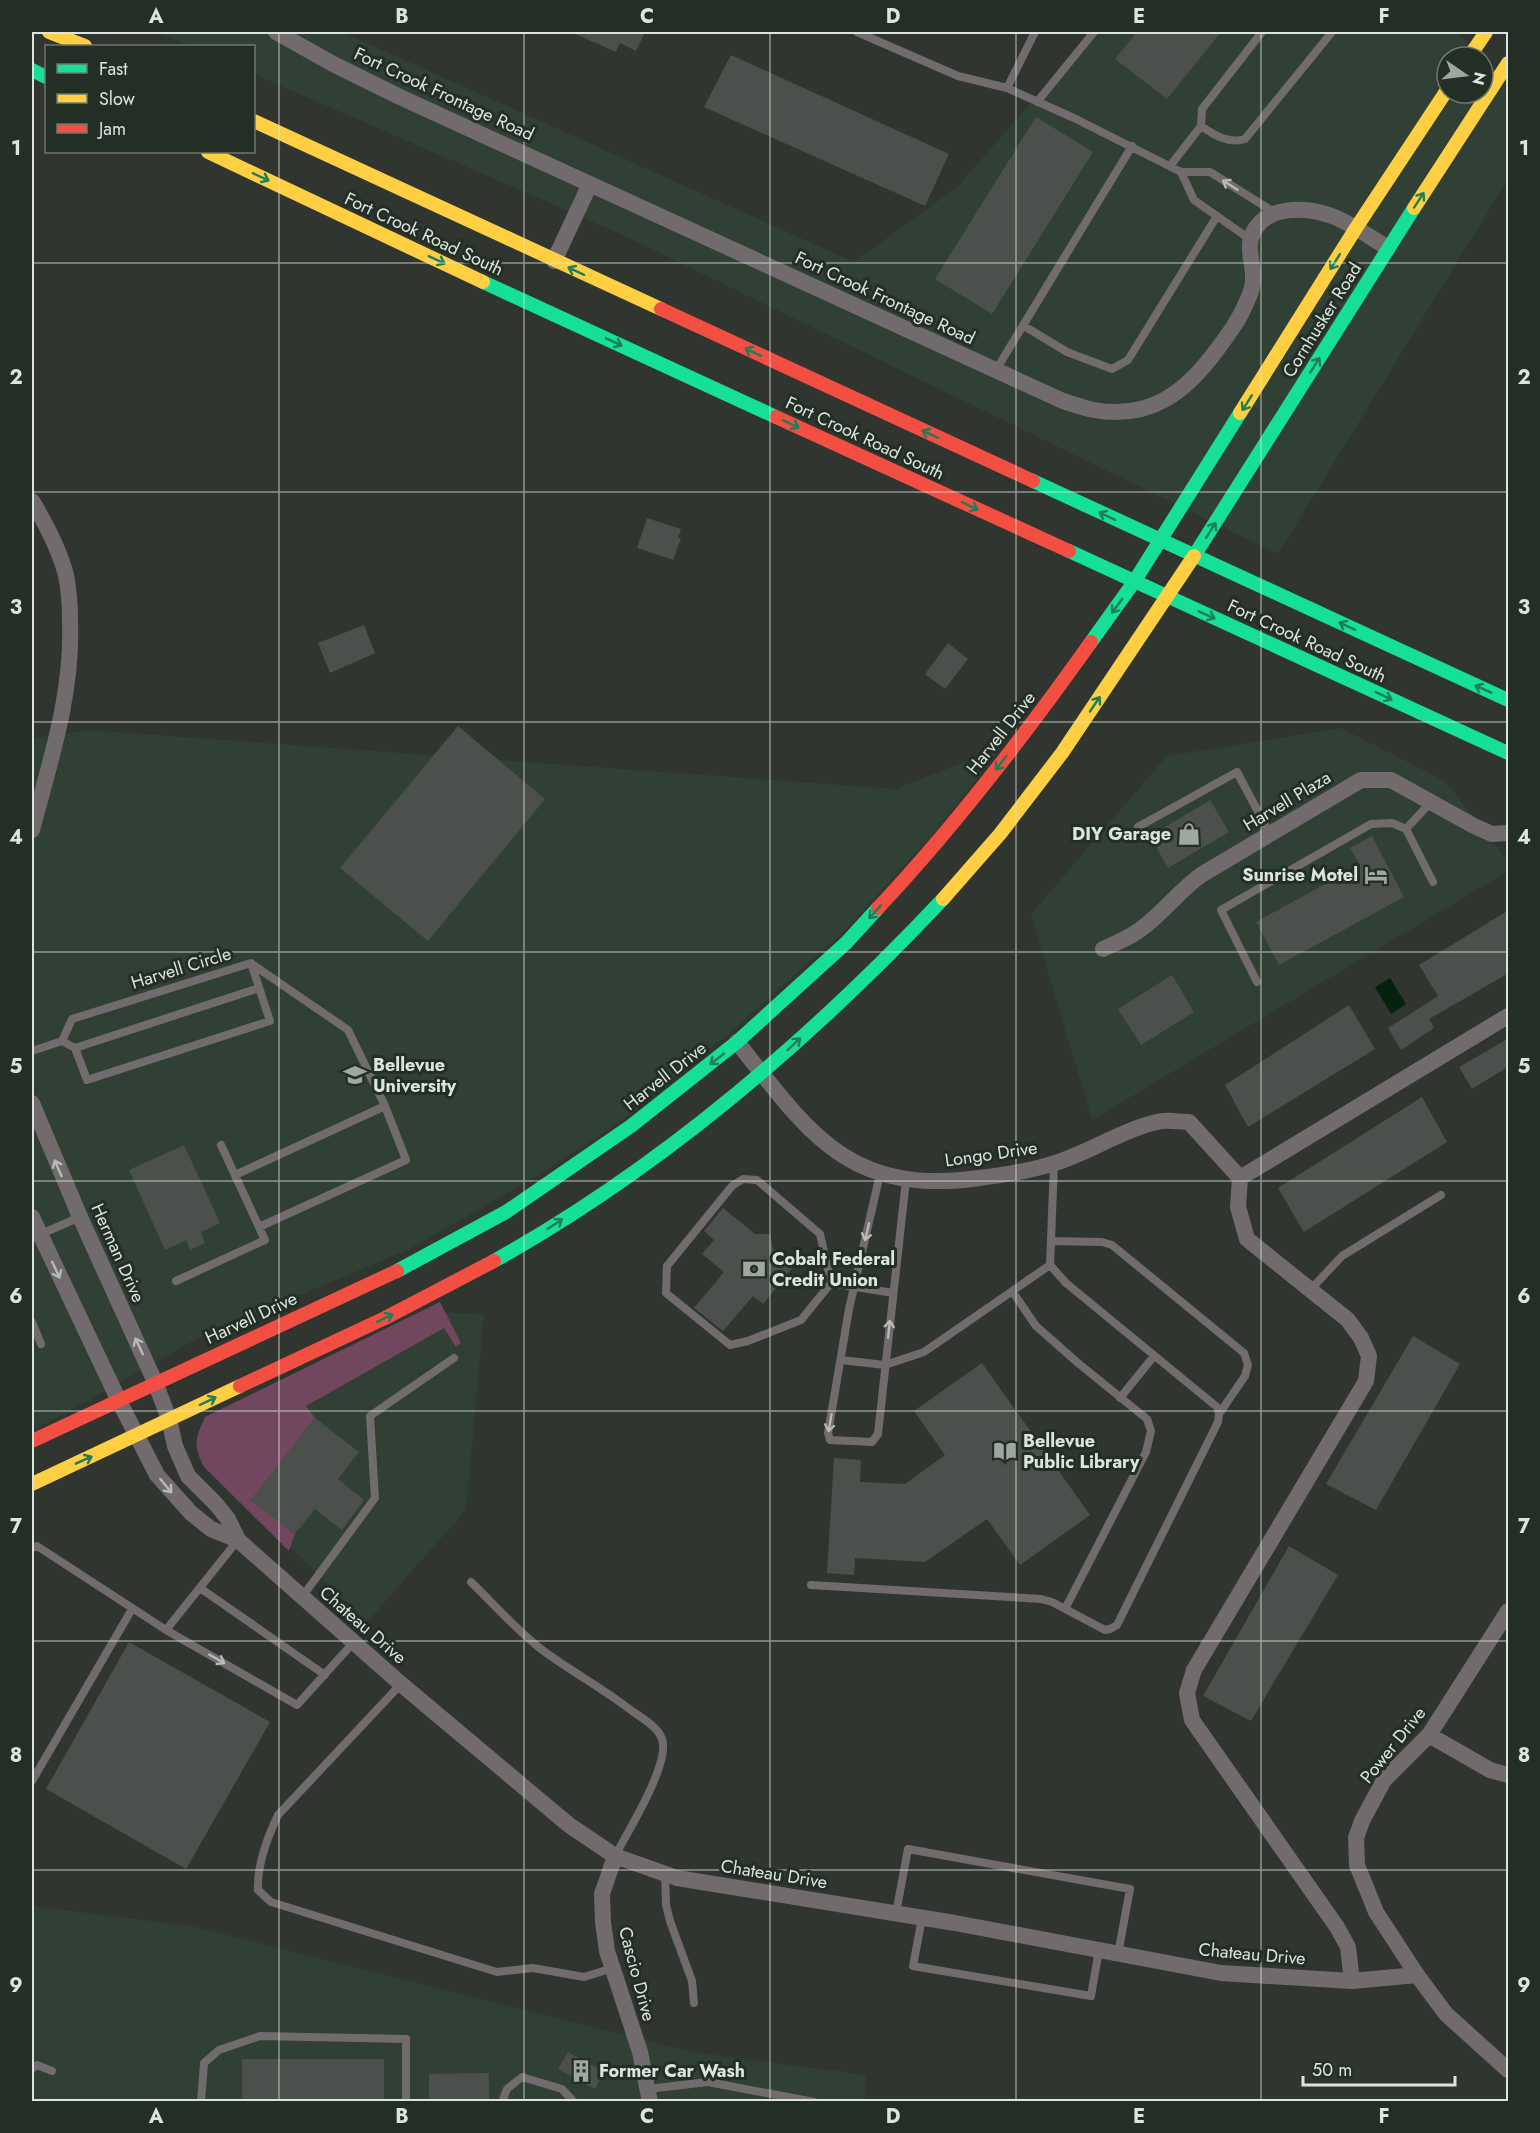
<svg xmlns="http://www.w3.org/2000/svg" width="1540" height="2133" viewBox="0 0 1540 2133" font-family="Jost,sans-serif">
<rect width="100%" height="100%" fill="#303530"/>
<!-- built -->
<path fill="#314034" fill-rule="evenodd" d="M156,32h186l512,230 102,-74 138,-156h363l51,49v98l-230,375 -655,-319 -369,-161v-28h-64zM1447,57h36v36h-36z
M1341,728l104,53 63,80v10l-416,249 -61,-206 136,-158z
M87,730l809,59 106,-42 -67,85 -89,97 -113,101 -110,90 -91,59 -124,71 -206,86 -149,84 -21,10v-691z
M425,1312l59,2 -18,196 -99,112 -144,-140 53,-87z
M32,1906l159,20 501,126 174,23 -2,27h-832z"/>
<!-- green -->
<path fill="#70475e" d="M440,1302l21,41 -5,4 -12,-19 -138,78 9,12 -64,82 44,34 -6,17 -85,-84c-11,-22 -9,-28 1,-50z"/>
<!-- water -->
<path fill="#04220d" d="M1390,978l16,26 -15,10 -16,-27z"/>
<!-- building -->
<path fill="#4b504c" d="M571,32h74l-9,19 -16,-8 -4,9z
M1137,32h84l-54,67 -52,-40z
M731,55l218,99 -24,52 -221,-99z
M1036,117l57,35 -101,162 -57,-35z
M647,518l34,11 -3,9h3l-8,22 -36,-12z
M364,625l11,28 -45,20 -12,-30z
M948,643l20,16 -23,30 -20,-15z
M458,726l87,73 -117,142 -88,-73z
M1210,800l19,32 -61,36 -18,-32z
M1372,836l32,61 -125,68 -23,-43 104,-57 -10,-17z
M1509,910v63l-80,46 5,9 -33,22 -13,-22 50,-32 -19,-31z
M1172,975l22,37 -53,33 -23,-36z
M1349,1005l26,44 -127,78 -23,-42z
M1509,1038v28l-37,23 -13,-22z
M1422,1097l25,45 -143,90 -26,-44z
M184,1145l36,78 -19,9 4,11 -15,7 -4,-10 -21,10 -36,-80z
M723,1208l32,26h15l3,15 21,17 -31,38 -10,-8 -30,35 -29,-23 30,-36 -22,-18 12,-14 -10,-9z
M1413,1336l47,28 -84,146 -50,-26z
M982,1363l108,152 -70,50 -33,-46 -62,43 -70,-4 -1,17 -27,-2 7,-115 27,2 -1,22 45,2 40,-29 -31,-44z
M315,1418l44,34 -21,27 26,21 -22,30 -27,-21 -20,25 -44,-34z
M1289,1546l49,29 -87,146 -48,-25z
M129,1642l141,80 -84,147 -140,-80z
M568,2052l36,20 -9,17 -37,-20z
M242,2059h142v43h-142z
M489,2073v29h-60v-28z"/>
<g fill="none" stroke-linecap="round" stroke-linejoin="round">
<!-- lane -->
<path stroke="#716b6e" stroke-width="8" d="M857,32l101,44 49,12 67,30 107,54h29l64,40
M1007,88l28,-56
M1037,102l57,-70
M1201,126c13,9 27,18 44,13l87,-107
M1170,166l31,-40 1,-17 60,-77
M1181,172l13,28 57,40
M1024,326l43,26 45,17 16,-9 89,-144
M996,370l136,-224
M1138,827l99,-55 33,62
M1406,829l27,53
M1257,982l-36,-72 150,-86 21,-1 14,6 25,-27
M62,1041l13,7 184,-60
M32,1051l30,-10 10,-22 179,-56 19,58 -183,59 -12,-32
M880,1174l-31,135 -21,124 2,7 42,2 6,-8 28,-254
M235,1175l150,-69 -37,-76 -96,-66
M259,1227l147,-67 -21,-54
M32,1238l48,-21
M1051,1241l51,1 10,3 132,108 4,12 -3,11 -26,38
M176,1281l89,-41 -44,-95
M831,1283l-30,37 -53,21 -18,4 -64,-52 1,-27 65,-80 11,-7 14,1 63,54 11,49 62,10
M1310,1290l32,-34 99,-61
M1012,1291l24,35 42,37 69,56 4,12 -5,21 -81,157
M32,1322l9,22
M841,1360l44,5 39,-13 126,-87 4,-101
M1120,1398l34,-42
M32,1548l5,-2 129,84 131,75 56,-62
M471,1582c22,21 46,49 70,67 29,22 62,39 91,62 10,7 26,16 30,28 9,24 -35,94 -47,117
M811,1585l230,14 11,3 53,28 5,-1 7,-4 101,-203 1,-8 -2,-7 -151,-124 -16,-18
M200,1588l125,87
M302,1597l73,-99 -5,-82 84,-58
M166,1630l72,-90
M401,1684l-123,131c-11,23 -21,49 -20,75l13,12 226,70 36,-4 51,9 29,-9
M32,1781l100,-172
M665,1874l1,31 4,16 22,60 2,22
M896,1913l12,-64 222,40 -12,65
M922,1918l-9,48 178,30 8,-46
M32,2069l5,-4 15,6
M648,2089l60,-7 106,20
M201,2102l3,-39 15,-13 41,-14 146,3v63
M502,2102l5,-13 15,-12 40,12 12,13"/>
<!-- street -->
<path stroke="#716b6e" stroke-width="16" d="M276,32l59,33 65,32 663,304c10,3 20,7 31,9 55,10 91,-17 122,-59 12,-16 24,-32 31,-50 3,-6 6,-16 6,-22 1,-14 -6,-27 -2,-41 11,-35 58,-32 86,-20 18,8 34,20 51,30
M554,261l36,-77
M32,501c14,23 27,48 34,74 3,15 4,31 4,46 3,73 -20,140 -38,209
M1103,949c12,-6 27,-11 38,-20 22,-16 38,-38 60,-54l160,-95h30l83,46 18,8 16,-1
M737,1042c73,92 112,154 242,136 25,-3 52,-7 76,-15 35,-11 67,-33 102,-41 9,-3 22,0 32,0l51,56 -2,29 9,32 101,81 13,18 8,18 -3,25 -172,289 -7,23 5,27 145,207 11,20 4,34
M32,1103l48,114 75,165 14,37 6,27 13,30 28,28 12,15 10,21
M1240,1178l268,-162
M32,1217l87,184 38,74 34,38 20,16 27,11 163,144 168,141 46,31 62,22 278,45 266,50 131,8 65,-6
M1508,1611l-79,124 -45,45 -22,41 -6,17 1,27 19,47 41,63 29,39 62,56
M1429,1735l61,35 18,5
M615,1856l-13,38 1,28 4,29 33,101 10,50"/>
<!-- fast -->
<path stroke="#16e098" stroke-width="14" d="M32,70l14,7
M483,282l293,135
M1033,481l475,219
M1069,551l439,202
M1194,556l220,-348
M1091,642l43,-60 106,-169
M494,1261c167,-93 318,-223 449,-362
M397,1271l109,-59 125,-86 106,-84 109,-99 32,-35"/>
<!-- slow -->
<path stroke="#ffcf43" stroke-width="14" d="M49,32l36,14
M1469,57l17,-25
M254,121l407,188
M208,152l275,130
M1414,208l94,-145
M1240,413l116,-185 91,-138
M943,899l57,-65 62,-81 132,-197
M32,1484l208,-98"/>
<!-- jam -->
<path stroke="#f24e42" stroke-width="14" d="M661,309l372,172
M776,417l293,134
M878,908c78,-83 147,-173 213,-266
M240,1386l145,-68 109,-57
M32,1441l365,-170"/>
</g>
<!-- one-way arrows -->
<defs><path id="oneway-shaft" d="M-6 0H5M1.5-3L5.5 0L1.5 3" fill="none" stroke-width="1.6" stroke-linecap="round" stroke-linejoin="round" transform="scale(1.5)"/></defs>
<g stroke="#1d7e59">
<use href="#oneway-shaft" transform="translate(261 177) rotate(25)"/>
<use href="#oneway-shaft" transform="translate(1419 200) rotate(-57)"/>
<use href="#oneway-shaft" transform="translate(437 260) rotate(25)"/>
<use href="#oneway-shaft" transform="translate(1335 262) rotate(122)"/>
<use href="#oneway-shaft" transform="translate(576 271) rotate(-155)"/>
<use href="#oneway-shaft" transform="translate(614 342) rotate(25)"/>
<use href="#oneway-shaft" transform="translate(753 352) rotate(-155)"/>
<use href="#oneway-shaft" transform="translate(1315 365) rotate(-58)"/>
<use href="#oneway-shaft" transform="translate(1247 403) rotate(122)"/>
<use href="#oneway-shaft" transform="translate(791 424) rotate(25)"/>
<use href="#oneway-shaft" transform="translate(930 434) rotate(-155)"/>
<use href="#oneway-shaft" transform="translate(970 506) rotate(25)"/>
<use href="#oneway-shaft" transform="translate(1107 516) rotate(-155)"/>
<use href="#oneway-shaft" transform="translate(1211 530) rotate(-58)"/>
<use href="#oneway-shaft" transform="translate(1117 606) rotate(126)"/>
<use href="#oneway-shaft" transform="translate(1207 615) rotate(24)"/>
<use href="#oneway-shaft" transform="translate(1347 626) rotate(-155)"/>
<use href="#oneway-shaft" transform="translate(1483 689) rotate(-156)"/>
<use href="#oneway-shaft" transform="translate(1384 696) rotate(25)"/>
<use href="#oneway-shaft" transform="translate(1095 704) rotate(-56)"/>
<use href="#oneway-shaft" transform="translate(1001 763) rotate(128)"/>
<use href="#oneway-shaft" transform="translate(875 912) rotate(133)"/>
<use href="#oneway-shaft" transform="translate(794 1044) rotate(-43)"/>
<use href="#oneway-shaft" transform="translate(717 1059) rotate(142)"/>
<use href="#oneway-shaft" transform="translate(555 1224) rotate(-33)"/>
<use href="#oneway-shaft" transform="translate(385 1318) rotate(-26)"/>
<use href="#oneway-shaft" transform="translate(208 1401) rotate(-25)"/>
<use href="#oneway-shaft" transform="translate(84 1460) rotate(-24)"/>
</g>
<g stroke="#b7bab7">
<use href="#oneway-shaft" transform="translate(1230 185) rotate(-148)"/>
<use href="#oneway-shaft" transform="translate(58 1168) rotate(-114)"/>
<use href="#oneway-shaft" transform="translate(867 1232) rotate(103)"/>
<use href="#oneway-shaft" transform="translate(56 1270) rotate(65)"/>
<use href="#oneway-shaft" transform="translate(889 1329) rotate(-84)"/>
<use href="#oneway-shaft" transform="translate(139 1346) rotate(-115)"/>
<use href="#oneway-shaft" transform="translate(830 1423) rotate(100)"/>
<use href="#oneway-shaft" transform="translate(166 1486) rotate(51)"/>
<use href="#oneway-shaft" transform="translate(217 1659) rotate(30)"/>
</g>
<!-- grid -->
<path fill="none" stroke="#dce4de" stroke-width="1.5" stroke-opacity="0.55" d="M279,32v2070M524,32v2070M770,32v2070M1016,32v2070M1261,32v2070M32,263h1476M32,492h1476M32,722h1476M32,952h1476M32,1181h1476M32,1411h1476M32,1641h1476M32,1870h1476"/>
<!-- icons -->
<defs>
<g id="shop-bare" transform="scale(1.8)"><path d="M-5-2.5h2.3a2.7 3.5 0 0 1 5.4 0H5L5.5 6h-11ZM-1.5-2.5h3a1.5 2.3 0 0 0-3 0Z" fill="#a0a7a1" stroke="#232e25" stroke-width="2.5" paint-order="stroke"/></g>
<g id="hotel-bare" transform="scale(1.8)"><path d="M-6-4.5h1.5V1H6V5H4.5V3h-9V5H-6ZM-4 0a1.8 1.8 0 1 1 3.6 0ZM.5 0V-2.5h3Q6-2.5 6 0Z" fill="#a0a7a1" stroke="#232e25" stroke-width="2.5" paint-order="stroke"/></g>
<g id="university-bare" transform="scale(1.8)"><path d="M0-5L7-2L0 1L-7-2ZM-4 1L0 2.5L4 1V4Q0 6-4 4Z" fill="#a0a7a1" stroke="#232e25" stroke-width="2.5" paint-order="stroke"/></g>
<g id="bank-bare" transform="scale(1.8)"><path d="M-6-4H6V4H-6ZM0-2.3a2.3 2.3 0 1 0 0 4.6a2.3 2.3 0 1 0 0-4.6Z" fill="#a0a7a1" stroke="#232e25" stroke-width="2.5" paint-order="stroke"/></g>
<g id="library-bare" transform="scale(1.8)"><path d="M-6-4Q-3-5.5-.7-3.5V5Q-3 3-6 4ZM6-4Q3-5.5 .7-3.5V5Q3 3 6 4Z" fill="#a0a7a1" stroke="#232e25" stroke-width="2.5" paint-order="stroke"/></g>
<g id="building-bare" transform="scale(1.8)"><path d="M-4-6H4V6H1V3H-1V6H-4ZM-2.5-4.3h1.7v1.8h-1.7ZM.8-4.3h1.7v1.8H.8ZM-2.5-1h1.7V.8h-1.7ZM.8-1h1.7V.8H.8Z" fill="#a0a7a1" stroke="#232e25" stroke-width="2.5" paint-order="stroke"/></g>
</defs>
<g fill-rule="evenodd">
<use href="#shop-bare" x="1189" y="834"/>
<use href="#hotel-bare" x="1376" y="875"/>
<use href="#university-bare" x="355" y="1075"/>
<use href="#bank-bare" x="754" y="1269"/>
<use href="#library-bare" x="1005" y="1451"/>
<use href="#building-bare" x="581" y="2071"/>
</g>
<g text-anchor="middle" stroke-width="6" stroke-linejoin="round" paint-order="stroke">
<!-- street labels -->
<g font-size="18" fill="#dce4de" stroke="#232e25">
<text transform="translate(444 94) rotate(25)" y="6">Fort Crook Frontage Road</text>
<text transform="translate(424 234) rotate(25)" y="6">Fort Crook Road South</text>
<text transform="translate(885 298) rotate(25)" y="6">Fort Crook Frontage Road</text>
<text transform="translate(1322 320) rotate(-58)" y="6">Cornhusker Road</text>
<text transform="translate(865 438) rotate(25)" y="6">Fort Crook Road South</text>
<text transform="translate(1307 641) rotate(25)" y="6">Fort Crook Road South</text>
<text transform="translate(1001 733) rotate(-52)" y="6">Harvell Drive</text>
<text transform="translate(1287 801) rotate(-31)" y="6">Harvell Plaza</text>
<text transform="translate(181 968) rotate(-17)" y="6">Harvell Circle</text>
<text transform="translate(665 1076) rotate(-38)" y="6">Harvell Drive</text>
<text transform="translate(991 1154) rotate(-8)" y="6">Longo Drive</text>
<text transform="translate(118 1253) rotate(66)" y="6">Herman Drive</text>
<text transform="translate(251 1318) rotate(-25)" y="6">Harvell Drive</text>
<text transform="translate(363 1625) rotate(41)" y="6">Chateau Drive</text>
<text transform="translate(1393 1745) rotate(-51)" y="6">Power Drive</text>
<text transform="translate(774 1874) rotate(9)" y="6">Chateau Drive</text>
<text transform="translate(1252 1954) rotate(5)" y="6">Chateau Drive</text>
<text transform="translate(637 1974) rotate(75)" y="6">Cascio Drive</text>
</g>
<!-- poi labels -->
<g font-size="18" font-weight="bold" fill="#dce4de" stroke="#232e25" text-anchor="start">
<text x="1171" y="840" text-anchor="end">DIY Garage</text>
<text x="1358" y="881" text-anchor="end">Sunrise Motel</text>
<text x="373" y="1071">Bellevue<tspan x="373" dy="21">University</tspan></text>
<text x="772" y="1265">Cobalt Federal<tspan x="772" dy="21">Credit Union</tspan></text>
<text x="1023" y="1447">Bellevue<tspan x="1023" dy="21">Public Library</tspan></text>
<text x="599" y="2077">Former Car Wash</text>
</g>
</g>
<!-- border -->
<rect width="1540" height="2133" fill="none" stroke="#232e25" stroke-width="66"/>
<!-- legend -->
<rect x="45" y="45" width="210" height="108" fill="#232e25" stroke="#6d776f" stroke-width="1.5"/>
<rect x="57" y="64" width="30" height="9" fill="#16e098" stroke="#6d776f" stroke-width="1.5"/>
<text x="99" y="75" font-size="18" fill="#dce4de">Fast</text>
<rect x="57" y="94" width="30" height="9" fill="#ffcf43" stroke="#6d776f" stroke-width="1.5"/>
<text x="99" y="105" font-size="18" fill="#dce4de">Slow</text>
<rect x="57" y="124" width="30" height="9" fill="#f24e42" stroke="#6d776f" stroke-width="1.5"/>
<text x="99" y="135" font-size="18" fill="#dce4de">Jam</text>
<!-- north arrow -->
<g transform="translate(1465 75) rotate(104)"><circle r="28" fill="#232e25" stroke="#6d776f" stroke-width="1.5"/>
<path d="M0-4.5L10 22L0 15L-10 22Z" fill="#a0a7a1"/>
<text y="-9" font-size="16" font-weight="bold" text-anchor="middle" fill="#dce4de">N</text>
</g>
<!-- scale -->
<path d="M1303 2076v9h152v-9" fill="none" stroke="#dce4de" stroke-width="3"/>
<text x="1312" y="2076" font-size="18" fill="#dce4de" stroke="#232e25" stroke-width="4.5" paint-order="stroke">50 m</text>
<rect x="33" y="33" width="1474" height="2067" fill="none" stroke="#dce4de" stroke-width="2"/>
<g font-size="20" text-anchor="middle" font-weight="bold" fill="#dce4de">
<text x="156" y="23">A</text>
<text x="402" y="23">B</text>
<text x="647" y="23">C</text>
<text x="893" y="23">D</text>
<text x="1139" y="23">E</text>
<text x="1384" y="23">F</text>
<text x="16" y="155">1</text>
<text x="1524" y="155">1</text>
<text x="16" y="384">2</text>
<text x="1524" y="384">2</text>
<text x="16" y="614">3</text>
<text x="1524" y="614">3</text>
<text x="16" y="844">4</text>
<text x="1524" y="844">4</text>
<text x="16" y="1073">5</text>
<text x="1524" y="1073">5</text>
<text x="16" y="1303">6</text>
<text x="1524" y="1303">6</text>
<text x="16" y="1533">7</text>
<text x="1524" y="1533">7</text>
<text x="16" y="1762">8</text>
<text x="1524" y="1762">8</text>
<text x="16" y="1992">9</text>
<text x="1524" y="1992">9</text>
<text x="156" y="2123">A</text>
<text x="402" y="2123">B</text>
<text x="647" y="2123">C</text>
<text x="893" y="2123">D</text>
<text x="1139" y="2123">E</text>
<text x="1384" y="2123">F</text>
</g>
</svg>
